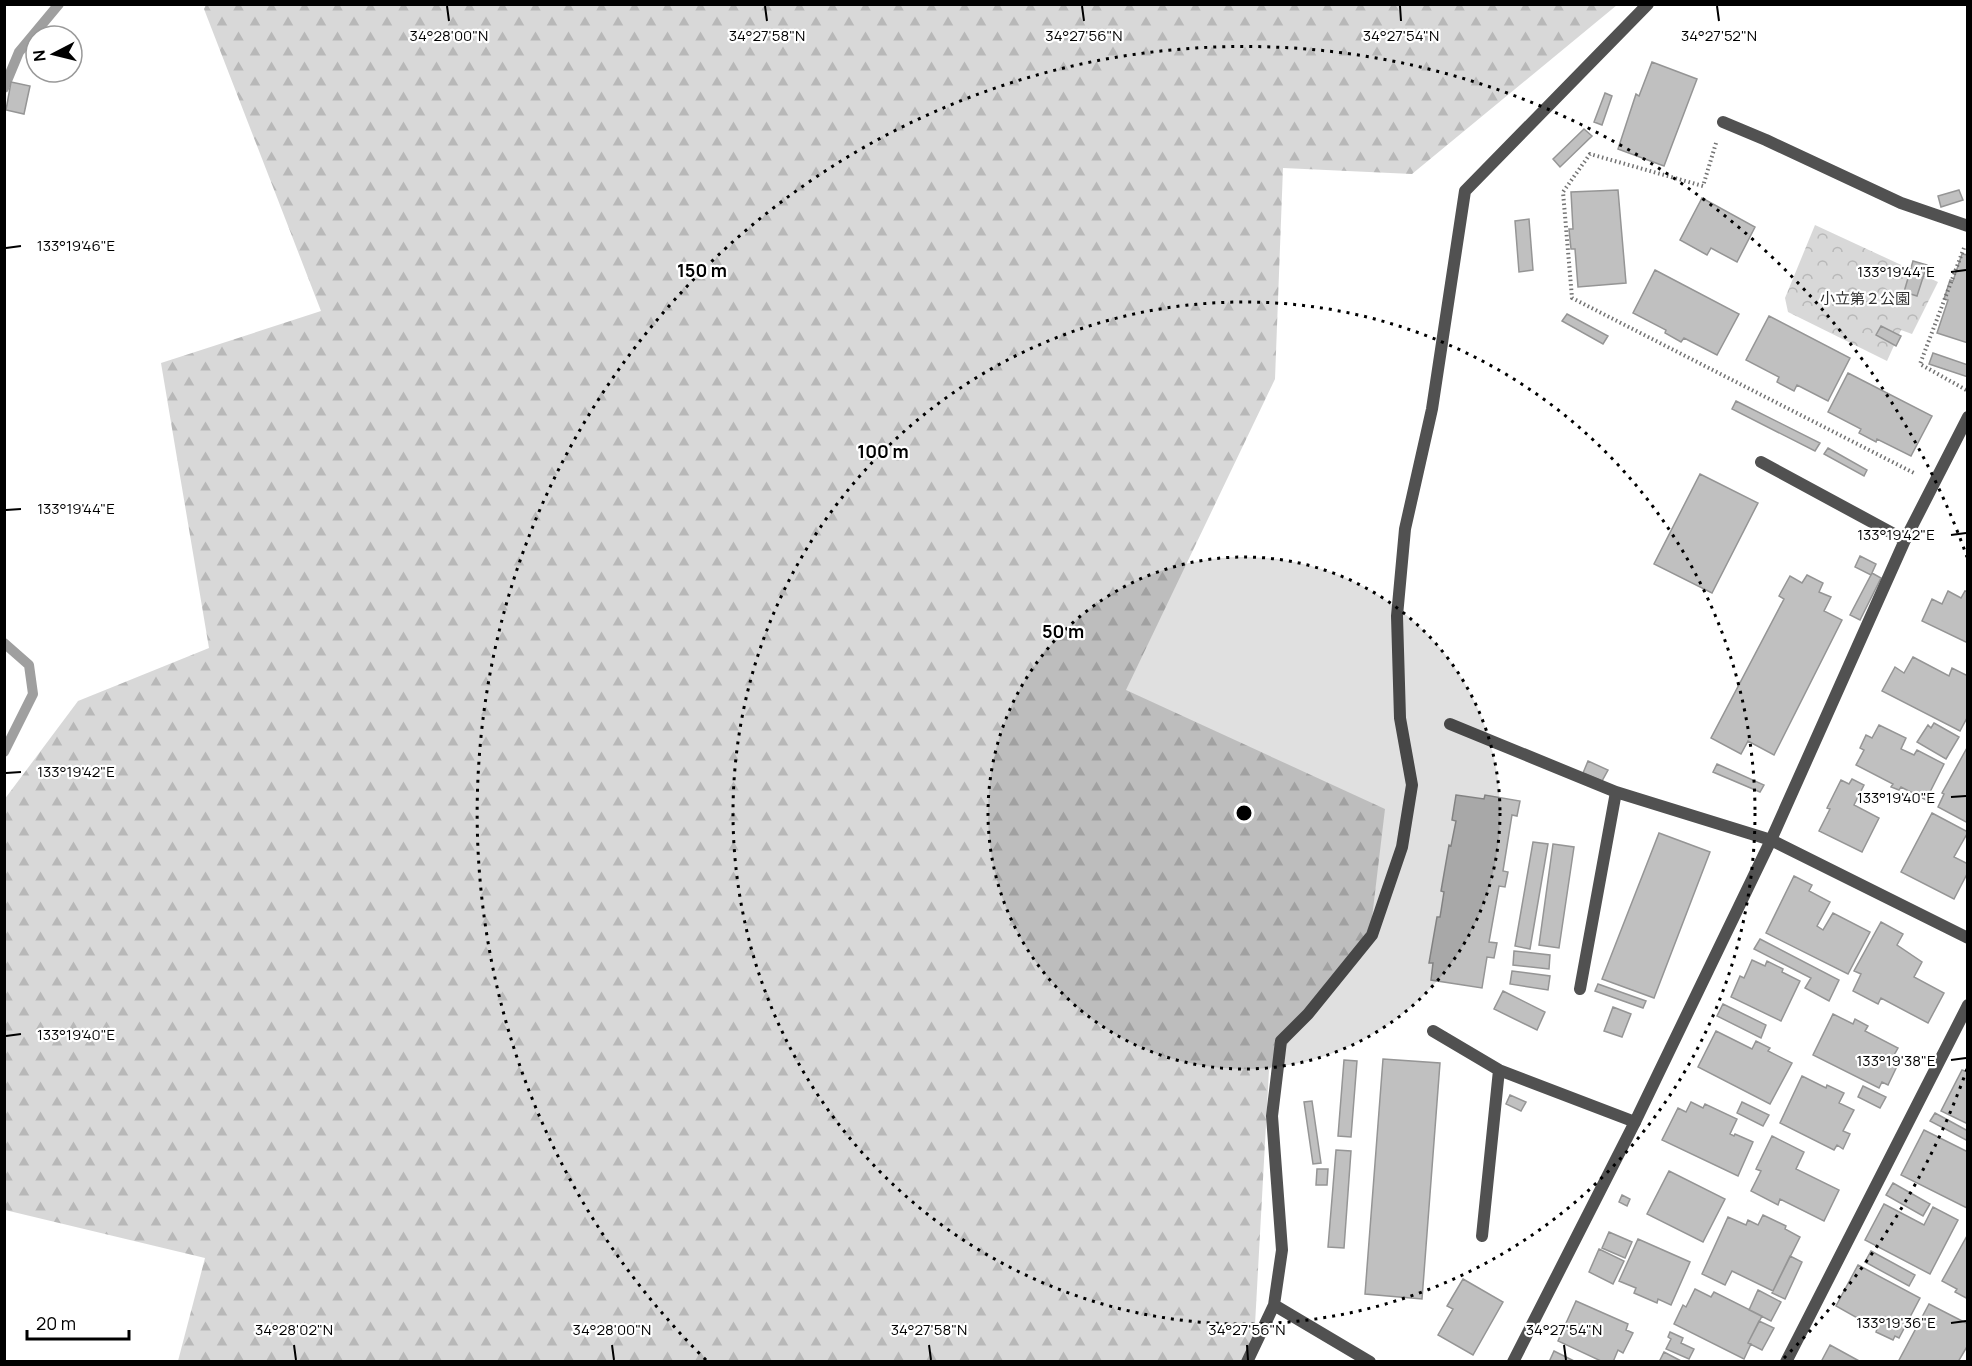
<svg xmlns="http://www.w3.org/2000/svg" width="1972" height="1366" viewBox="0 0 1972 1366" font-family="Manrope,'Noto Sans JP',sans-serif">
<defs>
<pattern id="forest-firs" width="22" height="20" patternUnits="userSpaceOnUse" patternTransform="scale(1.5)"><rect width="22" height="20" fill="#d8d8d8"/><path d="M5 1l3.5 6h-7zM16 11l3.5 6h-7z" fill="#b8b8b8"/></pattern>
<pattern id="park-crowns" width="20" height="18" patternUnits="userSpaceOnUse" patternTransform="scale(1.5)"><rect width="20" height="18" fill="#d8d8d8"/><path d="M2 6a3 3 0 1 1 6 0M12 15a3 3 0 1 1 6 0" fill="none" stroke="#b8b8b8"/></pattern>
</defs>
<rect width="100%" height="100%" fill="#fff"/>
<!-- forest -->
<path fill="url(#forest-firs)" d="M206,5h1411l-205,169 -129,-6 -8,211 -149,311 259,119 -14,117 -102,144 -16,291h-1075l27,-103 -200,-48 -1,-410 74,-99 131,-53 -48,-285 160,-52 -117,-302z"/>
<!-- park -->
<path fill="url(#park-crowns)" d="M1815,225l123,57 -26,52 -11,-4 -14,31 -99,-49 -3,-14z"/>
<g fill="none" stroke-linecap="round" stroke-linejoin="round">
<!-- stream -->
<path stroke="#9f9f9f" stroke-width="10" d="M4,88l15,-36 40,-48
M4,643l25,22 4,29 -29,58"/>
</g>
<!-- building -->
<path fill="#c0c0c0" stroke="#959595" stroke-width="1.5" d="M1652,62l45,17 -33,87 -46,-17 18,-55 3,2z
M11,82l19,4 -6,28 -18,-4z
M1605,93l7,3 -10,29 -8,-3z
M1584,129l8,7 -32,31 -7,-8z
M1618,190l8,93 -48,4 -3,-38h-4l-2,-20h4l-2,-37z
M1959,190l4,10 -22,7 -3,-11z
M1702,198l53,29 -18,35 -26,-14 -4,7 -27,-15z
M1529,219l4,51 -14,2 -4,-51z
M1962,254l6,1v88l-31,-10 11,-33 -4,-1 6,-19 3,1z
M1913,261l14,4 -10,31 -13,-4z
M1655,270l84,44 -22,41 -33,-17 -3,4 -16,-9 1,-3 -33,-17z
M1567,314l41,22 -5,8 -41,-23z
M1769,316l81,42 -22,43 -31,-16 -3,6 -17,-9 2,-5 -33,-17z
M1881,326l20,10 -5,10 -20,-11z
M1933,353l35,12v12l-39,-13z
M1848,373l84,43 -21,40 -34,-17 -1,3 -17,-9 2,-4 -33,-17z
M1736,401l84,42 -5,8 -83,-42z
M1828,448l39,22 -3,6 -40,-22z
M1700,474l58,29 -46,90 -58,-29z
M1860,556l16,8 -5,11 -16,-8z
M1872,573l9,5 -21,42 -10,-5z
M1807,575l16,8 -4,9 12,5 -7,14 18,9 -68,135 -26,-14 -7,13 -30,-16 73,-139 -5,-3 11,-20 12,7z
M1948,591l13,7 4,-7 3,1v51l-46,-22 10,-22 10,5z
M1913,657l36,19 3,-8 16,8v40l-8,15 -78,-40 13,-24 9,6z
M1934,723l25,14 -13,22 -29,-17 11,-17 3,3z
M1879,725l27,13 -5,11 13,6 3,-5 27,14 -18,36 -25,-13 -2,3 -8,-3 2,-3 -37,-19 8,-15 -4,-2 6,-13 6,3z
M1968,746v77l-30,-16 6,-13 -2,-1z
M1588,761l20,9 -6,11 -19,-8z
M1717,764l47,21 -4,7 -47,-20z
M1852,779l12,6 -10,20 25,13 -17,34 -43,-21 11,-22 -3,-1 14,-28 8,4z
M1456,795l28,4 1,-4 35,6 -3,15 -5,-1 -9,56 5,1 -3,15 -6,-1 -10,56 8,1 -3,15 -7,-1 -5,31 -51,-8 2,-17h-4l8,-46h3l4,-25 -3,-1 8,-46 2,1 5,-25 -4,-1z
M1932,813l36,19 -14,25 14,7v8l-14,27 -53,-27z
M1659,833l51,19 -56,146 -52,-19z
M1533,842l15,2 -18,105 -15,-3z
M1553,844l21,3 -15,101 -20,-3z
M1794,876l18,9 -3,6 21,11 -13,24 6,4 10,-17 37,19 -22,42 -82,-41z
M1881,922l22,12 -6,11 25,17 -8,15 30,16 -16,30 -47,-25 -3,6 -25,-13 8,-17 -7,-3z
M1760,939l79,41 -10,21 -24,-13 6,-10 -57,-29z
M1514,951l36,4 -1,14 -36,-4z
M1752,960l13,6 2,-5 16,8 -1,3 18,9 -19,40 -50,-24 9,-21 4,2z
M1512,971l38,5 -2,14 -38,-6z
M1598,984l48,17 -3,7 -48,-17z
M1503,991l42,21 -8,18 -43,-21z
M1723,1004l43,21 -5,13 -44,-22z
M1613,1007l18,7 -9,23 -18,-6z
M1833,1014l20,10 2,-5 13,7 -3,5 33,17 -5,9 7,3 -12,25 -6,-3 -3,6 -66,-33z
M1716,1031l36,18 4,-8 14,7 -2,3 24,12 -22,41 -72,-37z
M1383,1059l57,4 -18,236 -57,-5z
M1344,1060l13,1 -6,76 -13,-1z
M1962,1070l6,2v52l-27,-13z
M1802,1076l24,12 1,-3 17,8 -5,10 15,7 -11,21 7,3 -7,15 -6,-4 -3,5 -54,-27z
M1863,1086l23,11 -6,11 -22,-11z
M1510,1095l16,7 -5,9 -15,-7z
M1312,1101l9,62 -8,1 -9,-62z
M1691,1102l12,6 2,-4 32,15 -7,15 4,2 1,-2 18,8 -15,34 -76,-36 16,-32 8,4z
M1742,1102l27,13 -6,11 -26,-13z
M1935,1113l33,18v10l-38,-20z
M1924,1130l44,22 -1,56 -66,-33z
M1772,1136l32,16 -8,17 43,21 -15,31 -44,-22 -2,6 -27,-14 10,-20 -5,-2z
M1336,1150l15,1 -7,97 -16,-1z
M1317,1169h11l-1,16h-11z
M1669,1171l56,28 -22,43 -56,-28z
M1893,1183l37,21 -7,12 -37,-21z
M1622,1195l8,4 -3,7 -8,-4z
M1884,1204l40,21 9,-18 25,13 -28,54 -65,-34z
M1763,1215l23,11 -1,3 15,8 -27,54 -41,-20 -7,14 -23,-11 26,-57 18,8 2,-5 10,5z
M1609,1232l23,10 -7,16 -23,-10z
M1968,1234v65l-13,-7 2,-3 -15,-8z
M1638,1239l52,23 -19,43 -13,-6 -1,4 -23,-10 2,-5 -17,-7z
M1599,1249l25,12 -11,23 -24,-12z
M1871,1251l44,24 -6,11 -44,-24z
M1790,1256l12,6 -17,37 -13,-6z
M1858,1265l62,33 -21,40 -4,-2 -2,4 -17,-8 1,-3 -41,-23z
M1463,1279l40,23 -30,53 -35,-20 15,-26 -6,-3z
M1695,1289l16,8 3,-5 48,24 -14,27 3,1 -7,15 -70,-35 9,-19 3,2z
M1758,1290l23,12 -10,19 -22,-11z
M1576,1301l52,23 -2,6 7,3 -10,20 -5,-3 -5,12h-10l-45,-21z
M1929,1304l39,20v21l-10,17h-60z
M1759,1321l15,7 -12,22 -14,-7z
M1670,1332l13,6 -2,5 13,6 -5,10 -23,-10 5,-10 -3,-2z
M1830,1345l31,17h-40z
M1554,1351l22,11h-27z
M1664,1352l19,10h-24z"/>
<g fill="none" stroke-linecap="round" stroke-linejoin="round">
<!-- path -->
<path stroke="#737373" stroke-width="4" stroke-dasharray="1.5 3" stroke-linecap="butt" d="M1716,143l-13,43 -113,-32 -27,38 9,106 342,175
M1964,248l-44,116 48,27"/>
<!-- lane -->
<path stroke="#515151" stroke-width="12" d="M1723,122l43,18 135,63 67,23
M1761,462l144,78
M1450,724l166,68 155,48
M1580,989l36,-197
M1433,1031l66,39 136,52
M1482,1236l17,-166"/>
<!-- street -->
<path stroke="#515151" stroke-width="12" d="M1771,840l197,98
M1274,1305l8,-55 -10,-134 9,-75 27,-27 64,-79 30,-88 10,-62 -12,-67 -3,-102 8,-87 27,-120 33,-218 183,-187
M1247,1362l27,-57 96,57
M1513,1362l122,-240 136,-282 134,-300 63,-123
M1786,1362l182,-357"/>
</g>
<!-- ticks -->
<path fill="none" stroke="#000" stroke-width="2" d="M447,6l2,15M765,6l2,15M1082,6l2,15M1400,6l1,15M1717,6l2,15M6,248l15,-2M1951,272l15,-2M6,510l15,-1M1951,535l15,-2M6,773l15,-1M1951,797l15,-1M6,1036l15,-2M1951,1060l15,-2M1951,1323l15,-2M294,1345l2,15M612,1345l2,15M929,1345l2,15M1247,1345l1,15M1564,1345l2,15"/>
<!-- distance rings -->
<circle cx="1244" cy="813" r="256" fill="#000" fill-opacity=".12"/>
<g fill="none" stroke="#000" stroke-width="3" stroke-dasharray="3 6">
<circle cx="1244" cy="813" r="256"/>
<circle cx="1244" cy="813" r="511"/>
<path d="M1967 1069A767 767 0 0 1 1782 1360M706 1360A767 767 0 1 1 1967 557"/>
</g>
<g text-anchor="middle" stroke-width="4.5" stroke-linejoin="round" paint-order="stroke">
<!-- park labels -->
<g font-size="15" fill="#2f2f2f" stroke="#fff">
<text x="1865" y="304">小立第２公園</text>
</g>
</g>
<g font-size="15" text-anchor="middle" fill="#000" stroke="#fff" stroke-width="4.5" stroke-linejoin="round" paint-order="stroke">
<text x="449" y="41">34°28'00"N</text>
<text x="767" y="41">34°27'58"N</text>
<text x="1084" y="41">34°27'56"N</text>
<text x="1401" y="41">34°27'54"N</text>
<text x="1719" y="41">34°27'52"N</text>
<text x="76" y="251">133°19'46"E</text>
<text x="1896" y="277">133°19'44"E</text>
<text x="76" y="514">133°19'44"E</text>
<text x="1896" y="540">133°19'42"E</text>
<text x="76" y="777">133°19'42"E</text>
<text x="1896" y="803">133°19'40"E</text>
<text x="76" y="1040">133°19'40"E</text>
<text x="1896" y="1066">133°19'38"E</text>
<text x="1896" y="1328">133°19'36"E</text>
<text x="294" y="1335">34°28'02"N</text>
<text x="612" y="1335">34°28'00"N</text>
<text x="929" y="1335">34°27'58"N</text>
<text x="1247" y="1335">34°27'56"N</text>
<text x="1564" y="1335">34°27'54"N</text>
</g>
<circle cx="1244" cy="813" r="9" fill="#000" stroke="#fff" stroke-width="3"/>
<g font-size="18" text-anchor="middle" font-weight="bold" fill="#000" stroke="#fff" stroke-width="4.5" stroke-linejoin="round" paint-order="stroke">
<text x="702" y="277">150 m</text>
<text x="883" y="458">100 m</text>
<text x="1063" y="638">50 m</text>
</g>
<!-- border -->
<rect width="1972" height="1366" fill="none" stroke="#000000" stroke-width="12"/>
<!-- north arrow -->
<g transform="translate(54 54) rotate(263)"><circle r="28" fill="#ffffff" stroke="#999999" stroke-width="1.5"/>
<path d="M0-4.5L10 22L0 15L-10 22Z" fill="#000000"/>
<text y="-9" font-size="16" font-weight="bold" text-anchor="middle" fill="#000000">N</text>
</g>
<!-- scale -->
<path d="M27 1330v9h102v-9" fill="none" stroke="#000000" stroke-width="3"/>
<text x="36" y="1330" font-size="18" fill="#000000" stroke="#ffffff" stroke-width="4.5" paint-order="stroke">20 m</text>
</svg>
